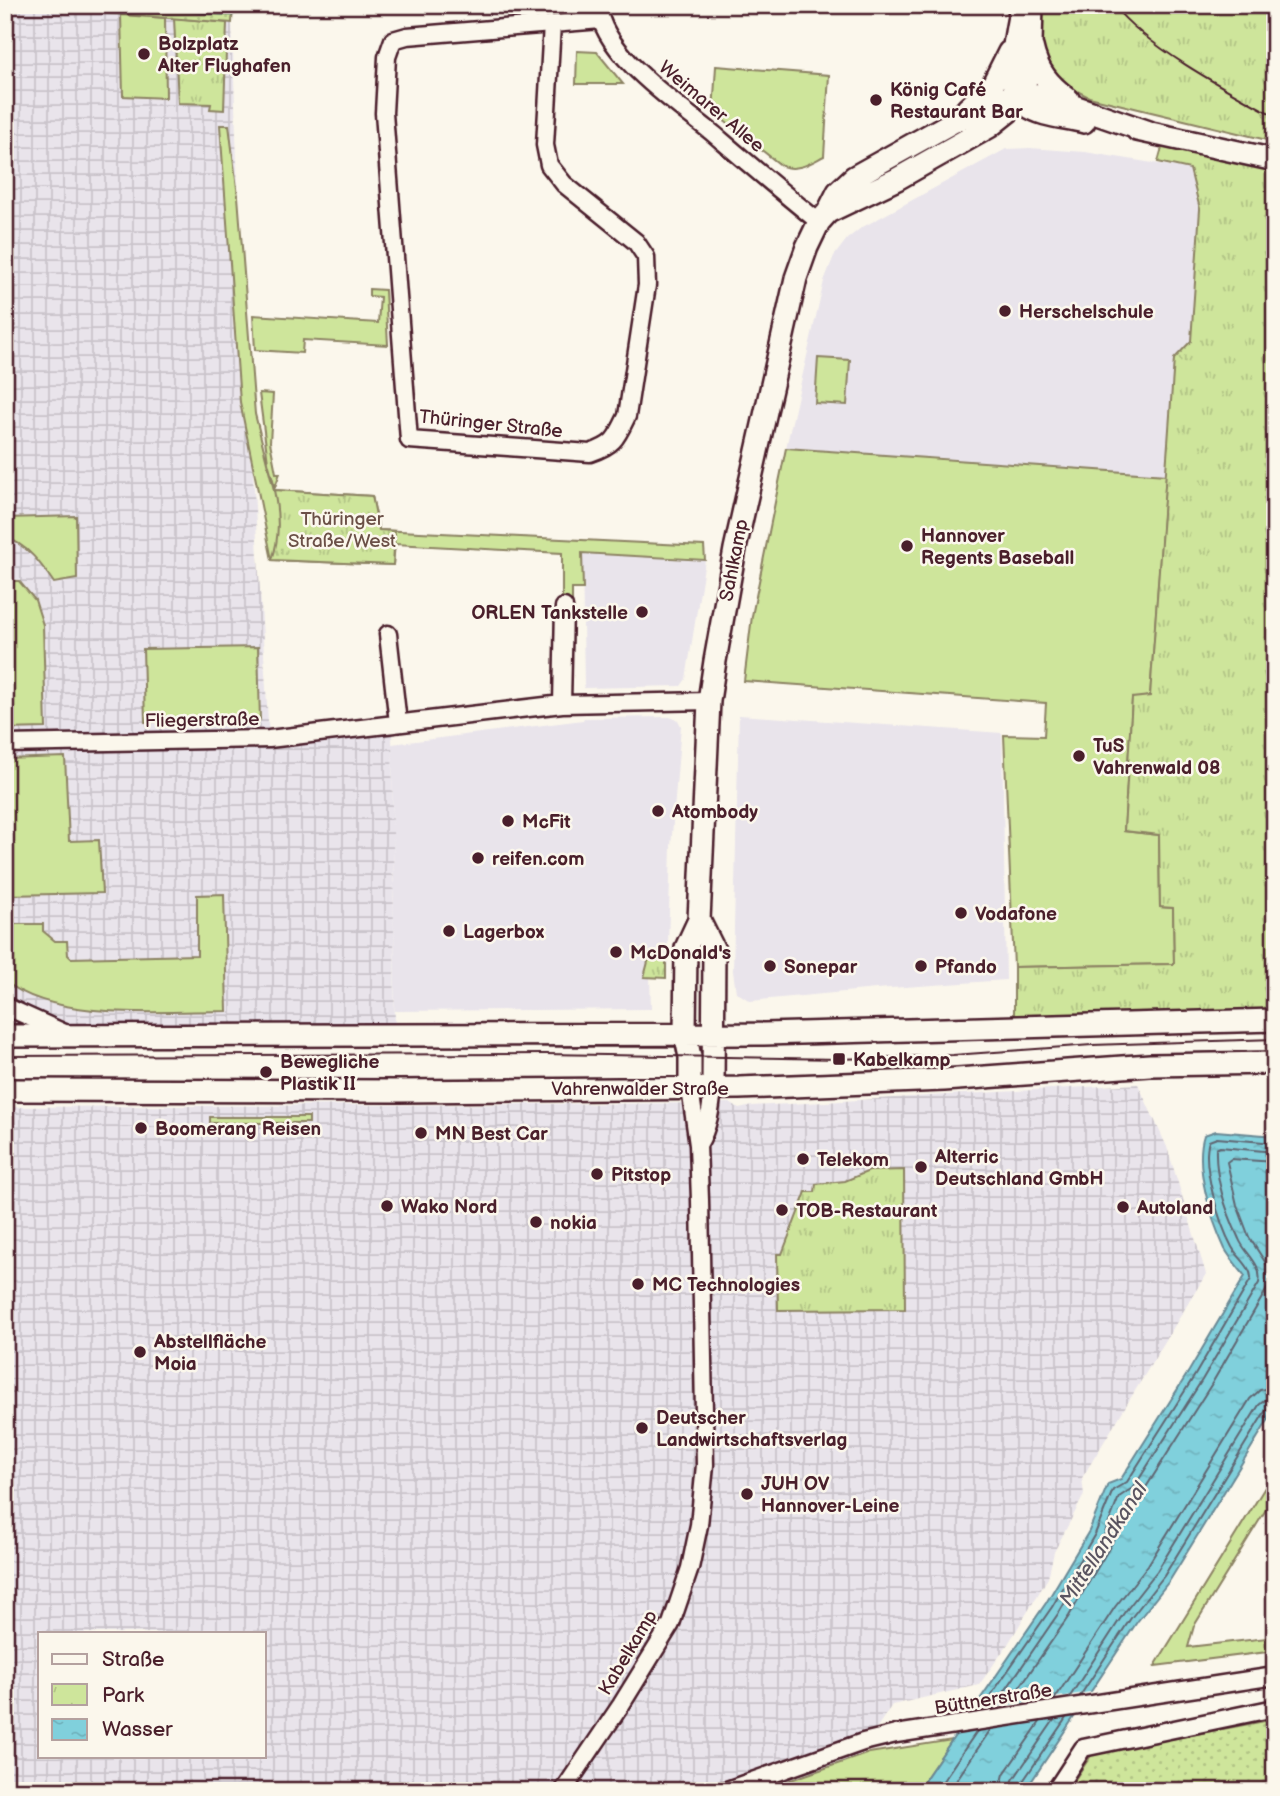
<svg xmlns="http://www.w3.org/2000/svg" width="1280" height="1796" viewBox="0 0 1280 1796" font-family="'Balsamiq Sans',sans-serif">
<defs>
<pattern id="industrial-grid" width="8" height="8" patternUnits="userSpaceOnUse" patternTransform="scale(1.75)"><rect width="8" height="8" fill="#e9e4eb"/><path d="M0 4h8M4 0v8" fill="none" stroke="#c9c3ca"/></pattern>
<pattern id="park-tufts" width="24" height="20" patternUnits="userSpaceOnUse" patternTransform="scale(1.75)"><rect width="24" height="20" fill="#cee59b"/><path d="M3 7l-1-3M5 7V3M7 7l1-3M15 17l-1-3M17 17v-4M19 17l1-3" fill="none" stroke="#b2c486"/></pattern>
<pattern id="garden-dots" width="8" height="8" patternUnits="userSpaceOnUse" patternTransform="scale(1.75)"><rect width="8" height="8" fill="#cee59b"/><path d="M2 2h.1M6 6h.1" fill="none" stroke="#b2c486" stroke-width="1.8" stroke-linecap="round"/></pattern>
<pattern id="water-ripples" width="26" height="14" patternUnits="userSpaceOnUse" patternTransform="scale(1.75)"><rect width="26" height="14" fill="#80d0dc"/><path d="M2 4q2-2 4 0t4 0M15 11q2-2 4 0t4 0" fill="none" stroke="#70b2bd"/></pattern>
</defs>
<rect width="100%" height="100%" fill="#fbf7ec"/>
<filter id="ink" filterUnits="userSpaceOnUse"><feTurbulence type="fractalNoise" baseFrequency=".0143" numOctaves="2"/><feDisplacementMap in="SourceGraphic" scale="14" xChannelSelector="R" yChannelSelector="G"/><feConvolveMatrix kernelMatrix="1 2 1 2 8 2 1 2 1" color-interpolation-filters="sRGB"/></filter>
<g filter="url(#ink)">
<!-- built -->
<path fill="#e9e4eb" d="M1030,148l55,4 105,17 10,40 -9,132 -17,18 -8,116 -380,-27 38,-167 10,-25 13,-17 14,-11 145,-79z
M582,553l123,7 -19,119 -5,7 -97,2z
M739,715l263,18 4,247 -130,9 -126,12 -14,-9 -3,-21z
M670,717l8,3 3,6 -10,121 -4,130h-17l1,32 -256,2 -3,-267 191,-24 1,-2z"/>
<!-- industrial -->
<path fill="url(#industrial-grid)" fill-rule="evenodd" d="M5,5h100v8l16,2 111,8 9,252 28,463 123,-14 3,311 -390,1z
M1138,1084l29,63 39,127 -124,204 2,17 -30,57 -6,26 -40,66 -29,41 -87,20 -58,86h-829v-684l725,-4 9,6 13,-3zM40,1633h224v123h-224z"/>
<!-- grass -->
<path fill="#cee59b" stroke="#8c8263" stroke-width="2" d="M121,15l44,3 1,80 -43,-2z
M577,51l20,1 26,32h-47z
M716,66l113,9 -5,81c-14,7 -26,16 -42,10l-69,-54z
M220,125h9l9,71 17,218 19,76 98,6 7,34 325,16 1,14 -123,-7 1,36h-11v13h-10v-49l-167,-9 -2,21 -121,-5 -32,-158z
M369,289l16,1 3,55 -85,-5 -1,13 -47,-3 -2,-35 125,8 2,-26 -11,-1z
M818,358l32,2 -3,45 -32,-2z
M259,393l14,1 -3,48 6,31h4l-5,14 -7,-25z
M786,448l380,27 -16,221 -18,3 -8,132 35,4 1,72 13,1 1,56 -160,3 -10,-232 40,1 2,-33 -302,-22 8,-65z
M76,516l1,63 -23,4c-13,-19 -26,-38 -49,-46v-19z
M5,581h14l16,19 8,25 3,103 -41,1z
M258,647l2,73 -115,2 -2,-73z
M65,757l4,84 30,-1 3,53 -94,2v29h35v7l12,10h12l1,14 3,3 126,-3v-60l27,-1 3,117c-62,0 -172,11 -222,-30v-222z
M5,1116h8l1,57h-9z
M210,1117h99v6h-99z
M1275,1471v24l-81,131 -6,21 87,-10v14l-120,15z
M952,1740l-35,51h-158l110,-38z"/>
<!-- park -->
<path fill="url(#park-tufts)" stroke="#8c8263" stroke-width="2" d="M1042,5h230l3,2v135l-186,-45c-48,-22 -50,-42 -47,-92z
M174,18l53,5 -3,87 -14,-1 1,-5 -33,-1z
M1163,144l112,27v849l-261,7v-60l160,-3 -1,-56 -13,-1 -1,-72 -35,-4 8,-133 18,-2 24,-337 17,-18 9,-132 -10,-40 -32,-7z
M274,490l98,6 7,34 16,1 -2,34 -121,-5c8,-24 7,-45 2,-70z
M649,958h17v20l-22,-1z
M904,1170l1,139 -127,1 -1,-56h5l24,-62h9l1,-8 29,-3 24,-10z"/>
<!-- garden -->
<path fill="url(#garden-dots)" stroke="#8c8263" stroke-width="2" d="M105,5h128l-1,18 -127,-10z
M1275,1719v72h-208l25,-37z"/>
<!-- water -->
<path fill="url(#water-ripples)" stroke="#6a8995" stroke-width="2" d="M1216,1131l59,5v273l-105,171 -33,42 -112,169h-108l129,-188 43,-72 19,-47 13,-5 68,-108 56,-95c-7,-9 -15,-18 -20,-27 -14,-30 -31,-83 -21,-114z"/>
<!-- pier -->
<path fill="#fbf7ec" d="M1097,1691l-17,24 -129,20 17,-24z"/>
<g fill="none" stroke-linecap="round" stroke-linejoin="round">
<!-- shore -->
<path stroke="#606672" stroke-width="2" d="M1080,1696l51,-78 33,-42 102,-166 9,-3
M1069,1698l55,-85 33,-42 102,-166 6,-5 10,-2
M1054,1700l61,-93 33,-42 102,-166 10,-9 15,-3
M1006,1707l63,-91 43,-73 15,-38 16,-13 68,-107 56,-96 4,-10 -2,-11 -20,-31 -12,-32 -10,-43 4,-3 44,3
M992,1710l68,-99 43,-73 16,-41 15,-10 68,-107 57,-97c4,-19 -14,-29 -20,-44 -12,-26 -24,-61 -23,-90l4,-2 55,5
M980,1711l72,-104 43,-73 18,-44 14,-8 68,-107 56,-96c1,-12 -13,-21 -19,-32 -12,-22 -31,-82 -23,-106l8,-3 58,5
M936,1791l41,-60
M949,1791l42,-62
M1000,1791l4,-17 36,-52
M1011,1791l2,-11 41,-60
M1020,1791l1,-7 45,-66"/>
<!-- stream -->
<path stroke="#6a8995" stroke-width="4.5" d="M121,5l111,9"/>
<!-- street casing -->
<g stroke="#4a1f2b" stroke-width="21">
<path id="street" d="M598,5c3,49 82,101 117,130 34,29 69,59 104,87
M552,24l-7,121 4,20 15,19 72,58 10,15 1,28 -20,131c-11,23 -13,29 -37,37l-181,-13 -25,-327 3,-56 6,-17 14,-4z
M552,24l49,-4
M388,634l10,89
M562,704l2,-97
M5,744l264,-5 293,-35 147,-3
M5,1006l62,28
M698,1145c11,-18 13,-37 15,-57
M563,1791l58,-86 50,-81 19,-56 9,-43 6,-60 -5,-265 -2,-55 -8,-57
M724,1791l139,-49 33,-8 379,-58
M1055,1791l28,-43 192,-40"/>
</g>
<!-- secondary casing -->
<g stroke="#4a1f2b" stroke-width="26">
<path id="secondary" d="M1021,5c-4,26 -20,82 5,100 16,12 40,12 58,17
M1032,47c5,24 17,38 36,52
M967,109l25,-23 17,-34
M1137,130l138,30
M828,212l69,-33 92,-52 20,-16 17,-31 5,-36 1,-39
M699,920l15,30 -1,138
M5,1036l759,-2 511,-14
M690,1088v-31l-5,-24 1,-85 13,-28 10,-219 6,-40 20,-112 61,-271 11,-31 12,-25 9,-10 10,-20 16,-15 97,-54 57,-26 16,-3 18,1 107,37
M5,1090l393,1 341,-3 205,-8 206,-15 125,-2"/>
</g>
<!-- street -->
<use href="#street" stroke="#fbf7ec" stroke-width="16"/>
<!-- secondary -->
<use href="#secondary" stroke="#fbf7ec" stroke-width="21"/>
<!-- tram -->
<path stroke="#4a1f2b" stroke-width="2" d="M1113,5c33,42 114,85 162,111
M5,1056l540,-2 294,5 114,-4 139,-10 183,-6"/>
</g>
</g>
<!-- markers -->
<g fill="#4a1f2b" stroke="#fbf7ec" stroke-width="2.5">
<circle cx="144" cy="54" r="7"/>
<circle cx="876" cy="100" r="7"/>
<circle cx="1005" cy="311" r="7"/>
<circle cx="907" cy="546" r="7"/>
<circle cx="642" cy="612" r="7"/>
<circle cx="1079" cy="756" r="7"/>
<circle cx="658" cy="811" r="7"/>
<circle cx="508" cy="821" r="7"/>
<circle cx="478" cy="858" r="7"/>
<circle cx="961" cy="913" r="7"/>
<circle cx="449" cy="931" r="7"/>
<circle cx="616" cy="952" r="7"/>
<circle cx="770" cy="966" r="7"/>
<circle cx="921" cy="966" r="7"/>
<rect x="832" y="1052" width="14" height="14" rx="3.5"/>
<circle cx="266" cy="1072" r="7"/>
<circle cx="141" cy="1128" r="7"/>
<circle cx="421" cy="1133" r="7"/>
<circle cx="803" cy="1159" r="7"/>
<circle cx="921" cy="1167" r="7"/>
<circle cx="597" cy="1174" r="7"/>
<circle cx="387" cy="1206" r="7"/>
<circle cx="1123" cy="1207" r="7"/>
<circle cx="782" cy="1210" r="7"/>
<circle cx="536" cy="1222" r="7"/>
<circle cx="638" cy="1284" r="7"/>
<circle cx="140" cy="1352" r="7"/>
<circle cx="642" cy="1428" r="7"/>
<circle cx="747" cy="1494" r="7"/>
</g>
<g text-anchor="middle" stroke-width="5" stroke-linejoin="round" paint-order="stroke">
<!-- poi labels -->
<g font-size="19" font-weight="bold" fill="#4a1f2b" stroke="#fbf7ec" text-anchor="start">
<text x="158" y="50">Bolzplatz<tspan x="158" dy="22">Alter Flughafen</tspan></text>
<text x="890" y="96">König Café<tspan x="890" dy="22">Restaurant Bar</tspan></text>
<text x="1019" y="318">Herschelschule</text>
<text x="921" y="542">Hannover<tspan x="921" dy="22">Regents Baseball</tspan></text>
<text x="628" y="619" text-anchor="end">ORLEN Tankstelle</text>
<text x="1093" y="752">TuS<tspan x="1093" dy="22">Vahrenwald 08</tspan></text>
<text x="672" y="818">Atombody</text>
<text x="522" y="828">McFit</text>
<text x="492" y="865">reifen.com</text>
<text x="975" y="920">Vodafone</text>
<text x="463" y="938">Lagerbox</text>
<text x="630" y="959">McDonald's</text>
<text x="784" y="973">Sonepar</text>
<text x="935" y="973">Pfando</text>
<text x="853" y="1066">Kabelkamp</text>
<text x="280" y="1068">Bewegliche<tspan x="280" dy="22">Plastik II</tspan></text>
<text x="155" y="1135">Boomerang Reisen</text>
<text x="435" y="1140">MN Best Car</text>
<text x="935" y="1163">Alterric<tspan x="935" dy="22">Deutschland GmbH</tspan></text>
<text x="817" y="1166">Telekom</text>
<text x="611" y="1181">Pitstop</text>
<text x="401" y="1213">Wako Nord</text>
<text x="1137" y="1214">Autoland</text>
<text x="796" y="1217">TOB-Restaurant</text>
<text x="550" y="1229">nokia</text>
<text x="652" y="1291">MC Technologies</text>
<text x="154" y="1348">Abstellfläche<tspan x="154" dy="22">Moia</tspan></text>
<text x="656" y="1424">Deutscher<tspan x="656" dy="22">Landwirtschaftsverlag</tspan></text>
<text x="761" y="1490">JUH OV<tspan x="761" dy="22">Hannover-Leine</tspan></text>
</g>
<!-- street labels -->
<g font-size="19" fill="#4a1f2b" stroke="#fbf7ec">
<text transform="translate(712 106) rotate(40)" y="7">Weimarer Allee</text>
<text transform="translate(491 423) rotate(6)" y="7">Thüringer Straße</text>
<text transform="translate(733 560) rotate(-79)" y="7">Sahlkamp</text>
<text transform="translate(202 719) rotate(-1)" y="7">Fliegerstraße</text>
<text x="640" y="1095">Vahrenwalder Straße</text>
<text transform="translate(627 1652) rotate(-59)" y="7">Kabelkamp</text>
<text transform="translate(993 1698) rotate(-9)" y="7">Büttnerstraße</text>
</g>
<!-- park labels -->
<g font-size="19" fill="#6b5047" stroke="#fbf7ec">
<text x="342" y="525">Thüringer<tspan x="342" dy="22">Straße/West</tspan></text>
</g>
<!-- water labels -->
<g font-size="21" font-style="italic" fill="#5a5460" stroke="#fbf7ec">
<text transform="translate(1103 1544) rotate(-57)" y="7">Mittellandkanal</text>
</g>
</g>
<!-- margin -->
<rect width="1280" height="1796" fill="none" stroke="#fbf7ec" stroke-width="28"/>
<rect x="14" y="14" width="1252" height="1768" fill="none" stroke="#4a1f2b" stroke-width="2.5" filter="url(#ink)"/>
<!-- legend -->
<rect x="38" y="1632" width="228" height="126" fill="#fbf7ec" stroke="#b4a19f" stroke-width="2"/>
<rect x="52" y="1654" width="35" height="10" fill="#fbf7ec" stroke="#b4a19f" stroke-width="2"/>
<text x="102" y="1666" font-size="21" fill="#4a1f2b">Straße</text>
<rect x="52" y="1684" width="35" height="21" fill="url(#park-tufts)" stroke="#b4a19f" stroke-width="2"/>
<text x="102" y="1702" font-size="21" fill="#4a1f2b">Park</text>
<rect x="52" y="1719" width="35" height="21" fill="url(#water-ripples)" stroke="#b4a19f" stroke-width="2"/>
<text x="102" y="1736" font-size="21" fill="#4a1f2b">Wasser</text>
</svg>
